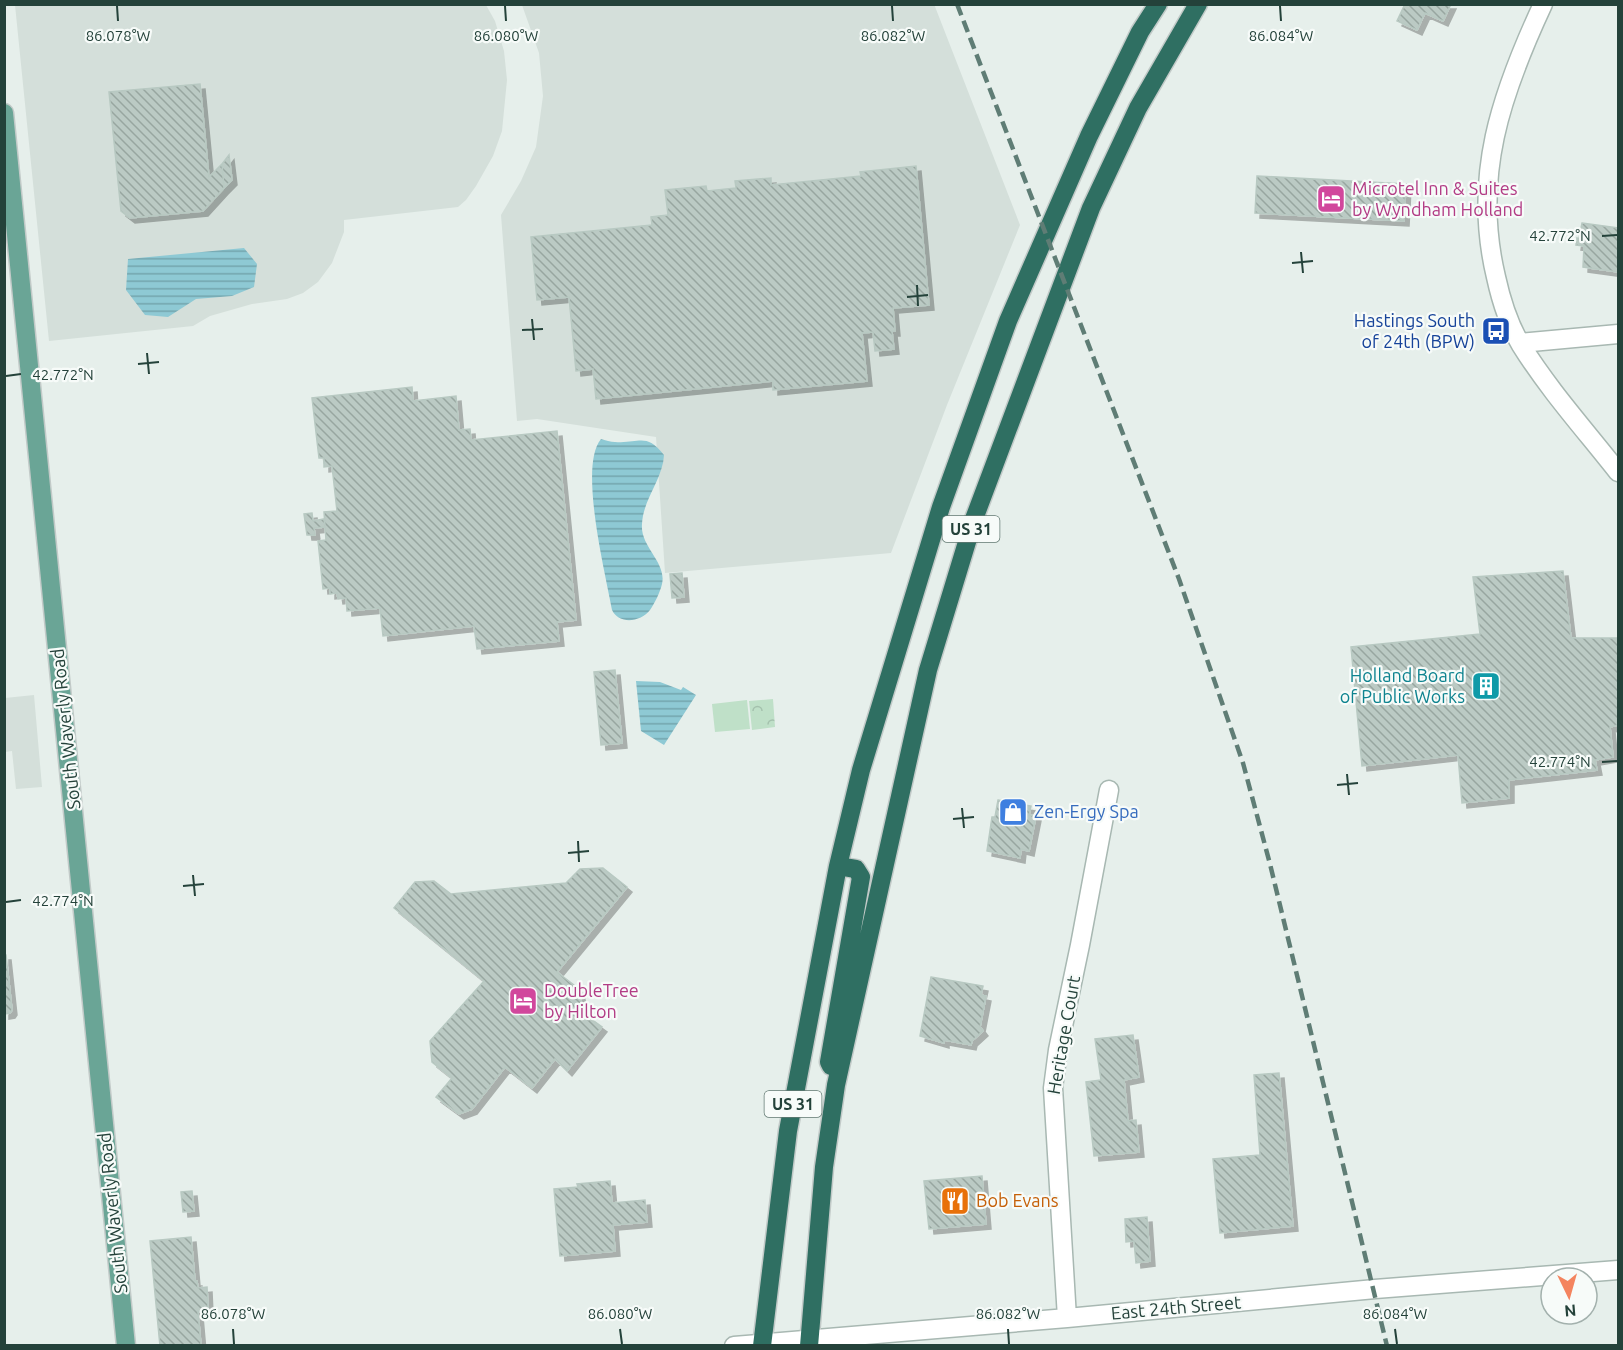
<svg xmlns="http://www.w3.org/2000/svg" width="1623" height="1350" viewBox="0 0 1623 1350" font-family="Ubuntu,sans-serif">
<defs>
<pattern id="park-crowns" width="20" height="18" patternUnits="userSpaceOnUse" patternTransform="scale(1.5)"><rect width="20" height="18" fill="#bfe0c8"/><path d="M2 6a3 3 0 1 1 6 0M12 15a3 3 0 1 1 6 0" fill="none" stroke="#a4c1ad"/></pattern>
<pattern id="water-rules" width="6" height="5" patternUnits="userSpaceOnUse" patternTransform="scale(1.5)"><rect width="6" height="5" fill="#8ec9d4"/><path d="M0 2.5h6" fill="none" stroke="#74a5ad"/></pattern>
<pattern id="building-back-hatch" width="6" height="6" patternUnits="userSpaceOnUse" patternTransform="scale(1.5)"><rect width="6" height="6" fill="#bbcac4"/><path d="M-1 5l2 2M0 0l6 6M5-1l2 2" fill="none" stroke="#98a6a0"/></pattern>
<filter id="shadow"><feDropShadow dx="5" dy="5" stdDeviation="0" flood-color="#0004"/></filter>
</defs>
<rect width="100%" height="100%" fill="#e6efeb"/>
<!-- built -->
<path fill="#d4dfda" d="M934,4l86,221 -73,180 -56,148 -226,20 -9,-136 -119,-18 -20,2 -16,-206 20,-34 15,-34 7,-51 -4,-43 -17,-48z
M15,5h471l9,16 9,30 3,29 -5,51 -9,25 -17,30 -10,14 -8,7 -114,13v12l-12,31 -14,19 -15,11 -16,6 -35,5 -42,12 -17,10 -144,15z
M34,695l8,92 -26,2 -4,-38 -7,1v-54z"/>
<!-- grass -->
<path fill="#bfe0c8" d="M747,700l3,29 -35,3 -3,-28z"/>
<!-- park -->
<path fill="url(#park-crowns)" d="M773,699l2,28 -23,3 -3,-29z"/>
<!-- water -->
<path fill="url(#water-rules)" d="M244,248l13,16 -3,23 -22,9 -36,3 -28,18 -23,-2 -19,-25 2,-31z
M601,439c4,1 10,3 14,3 24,2 31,-10 49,13 -1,24 -21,44 -22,69 -2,23 25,38 20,60 -2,8 -7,19 -12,26 -9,12 -31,15 -38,0 -6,-35 -34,-144 -11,-171z
M636,681l24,1 21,8 2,-3 13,8 -32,50 -23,-14z"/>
<!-- building -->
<path fill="url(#building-back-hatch)" stroke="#b8c9c2" stroke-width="1.5" filter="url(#shadow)" d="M1405,4h46l-8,17 -18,-8 -8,17 -20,-9z
M200,84l9,93 13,-13 2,24 -21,23 -73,7 -9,-7 -12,-119z
M229,155l3,25 -8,8 -2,-24z
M916,166l13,139 -36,3 2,23h-3l2,18 -19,2 -2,-19 -11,1 5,48 -94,9v-9l-177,18 -3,-30 -17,2 -7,-74 -32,3 -6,-63 121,-12 -1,-8 17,-2 -3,-25 41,-4 1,5 29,-3 -1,-7 36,-3v7l90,-9 -1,-4z
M1257,176l149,8 -2,37 -149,-8z
M1582,223l36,5v44l-35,-5 1,-21 -8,-1 1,-7 2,1z
M412,387l1,14 43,-5 3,34 11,-1 1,11 86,-9 19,189 -19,2 2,19 -82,8 -3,-23 -91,10 -3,-28 -33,3 -1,-13 -8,1 -1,-6 -7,1v-6l-7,1 -5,-48 8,-1 -2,-28 13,-1 -5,-45 -8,1v-9h-5l-7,-60z
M312,513l1,8 11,-2 1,8 -11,1 1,7h-8l-3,-21z
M1563,571l8,67h47v87l-8,2 3,30 -18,3 2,10 -88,10v18l-47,5 -4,-48 -96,11 -11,-119 129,-13 -7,-57z
M682,573l2,24 -12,1 -2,-24z
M615,670l7,73 -21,2 -7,-73z
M998,800l33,6 -2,9 7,1 -7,35 -8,-2 -1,9 -33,-7 5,-34h3z
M603,868l24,19 -70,85 22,17 4,24 19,14 -35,44 -12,-12 -23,29 -27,-21 -33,42 -13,5 -23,-17 16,-19 -20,-16 -2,-21 54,-60 -90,-73 21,-26 19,-1 17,13 115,-11 14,-14z
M4,955h2l6,55 -2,3 -6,1z
M931,977l52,9 -2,9 5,1 -6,31 3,4 -11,10 -1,4 -27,-5v3l-24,-7z
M1133,1035l6,42 -15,3 4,41 8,-1 3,32 -45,4 -8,-74 15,-2 -6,-41z
M1279,1073l14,153 -73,7 -7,-74 47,-4 -6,-80z
M982,1176l4,48 -57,5 -5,-48z
M610,1181l2,22 33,-3 2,22 -34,3 2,26 -55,5 -6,-67 24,-2 -1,-3z
M192,1191l2,20 -11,1 -2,-20z
M1147,1217l3,44 -14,2 -2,-22 -8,1 -1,-23z
M191,1237l4,44h2l1,7 9,-1 1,21 -7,1v2l-3,1 3,34h-41l-10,-105z"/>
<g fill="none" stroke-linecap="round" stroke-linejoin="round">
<!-- minor casing -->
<g stroke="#a8b8b2" stroke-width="21">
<path id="minor" d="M1543,4c-42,90 -71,173 -47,273 5,23 13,48 25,68 28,45 64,85 97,127
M1520,343l98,-9
M1067,1318l-14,-230 5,-38 22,-105 29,-155
M734,1346l333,-28 308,-29 243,-19"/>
</g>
<!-- major casing -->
<g stroke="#c2cac8" stroke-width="21">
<path id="major" d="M4,113l122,1233"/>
</g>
<!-- highway casing -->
<g stroke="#c2cac8" stroke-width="21">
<path id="highway" d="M831,1066l-2,-4 32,-185 -5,-8 -18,-3
M762,1346l26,-215 50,-265 23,-96 80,-263 67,-186 81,-185 51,-104 18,-28
M809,1346l15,-179 12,-82 92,-415 46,-151 117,-311 47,-100 60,-104"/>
</g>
<!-- minor -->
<use href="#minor" stroke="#fff" stroke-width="18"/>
<!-- major -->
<use href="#major" stroke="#6aa596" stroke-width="18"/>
<!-- highway -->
<use href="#highway" stroke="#2f6f62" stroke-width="18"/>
<!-- rail -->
<path stroke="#5f7d75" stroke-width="4.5" stroke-dasharray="12 6" stroke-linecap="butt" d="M957,4l222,575 64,184 27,101 117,482"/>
</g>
<!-- ticks -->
<path fill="none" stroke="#24423a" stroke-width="2" d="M117,6l1,15M505,6l1,15M892,6l1,15M1280,6l1,15M1602,236l15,-1M1301,252l2,21M1292,263l21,-2M917,285l1,21M907,297l21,-2M532,319l2,21M522,330l21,-1M147,353l2,21M138,364l21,-2M6,376l15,-2M1602,762l15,-1M1347,774l2,21M1337,785l21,-2M962,808l2,20M953,819l21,-2M578,841l1,21M568,853l21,-2M193,875l2,21M183,886l21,-2M6,902l15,-2M233,1329l1,15M620,1329l2,15M1008,1329l1,15M1395,1329l2,15"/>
<!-- icons -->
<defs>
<g id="hotel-square" transform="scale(1.5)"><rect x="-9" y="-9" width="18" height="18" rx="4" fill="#d1479c" stroke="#f7fbf9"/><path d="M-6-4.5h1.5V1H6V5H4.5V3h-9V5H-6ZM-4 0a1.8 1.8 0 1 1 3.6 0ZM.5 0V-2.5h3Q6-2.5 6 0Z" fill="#fff"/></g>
<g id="bus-square" transform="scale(1.5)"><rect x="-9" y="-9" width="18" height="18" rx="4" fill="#1a4fb4" stroke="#f7fbf9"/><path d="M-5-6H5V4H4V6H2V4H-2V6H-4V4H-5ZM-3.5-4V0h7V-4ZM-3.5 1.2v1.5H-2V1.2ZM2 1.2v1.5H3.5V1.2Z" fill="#fff"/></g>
<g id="building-square" transform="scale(1.5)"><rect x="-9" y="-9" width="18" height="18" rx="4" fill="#0f9aa8" stroke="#f7fbf9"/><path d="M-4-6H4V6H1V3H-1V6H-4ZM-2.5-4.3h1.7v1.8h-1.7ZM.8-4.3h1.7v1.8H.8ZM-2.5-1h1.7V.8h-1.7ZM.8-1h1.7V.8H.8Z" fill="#fff"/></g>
<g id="shop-square" transform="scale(1.5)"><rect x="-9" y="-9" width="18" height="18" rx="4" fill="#3f7fe0" stroke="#f7fbf9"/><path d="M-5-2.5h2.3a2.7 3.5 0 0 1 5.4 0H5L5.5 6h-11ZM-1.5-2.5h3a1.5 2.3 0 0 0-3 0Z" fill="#fff"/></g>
<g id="restaurant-square" transform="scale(1.5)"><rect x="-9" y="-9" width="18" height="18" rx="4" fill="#e8710a" stroke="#f7fbf9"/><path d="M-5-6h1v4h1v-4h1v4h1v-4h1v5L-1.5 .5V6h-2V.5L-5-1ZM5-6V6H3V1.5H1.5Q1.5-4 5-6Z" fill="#fff"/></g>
</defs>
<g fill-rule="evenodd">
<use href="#hotel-square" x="1331" y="199"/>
<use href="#bus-square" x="1496" y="331"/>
<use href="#building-square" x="1486" y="686"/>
<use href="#shop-square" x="1013" y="812"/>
<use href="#hotel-square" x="523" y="1001"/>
<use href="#restaurant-square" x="955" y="1201"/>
</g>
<g text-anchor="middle" stroke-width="4.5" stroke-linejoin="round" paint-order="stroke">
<!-- shield labels -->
<g fill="#f7fbf9" stroke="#637a73" stroke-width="1.5">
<rect x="942.5" y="516" width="57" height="26" rx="4.5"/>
<rect x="764.5" y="1091" width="57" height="26" rx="4.5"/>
</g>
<g font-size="16" font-weight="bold" fill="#24423a">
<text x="971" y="535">US 31</text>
<text x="793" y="1110">US 31</text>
</g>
<!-- hotel labels -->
<g font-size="18" fill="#b23c85" stroke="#f7fbf9" text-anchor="start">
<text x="1352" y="195">Microtel Inn &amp; Suites<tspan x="1352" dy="21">by Wyndham Holland</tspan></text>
<text x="544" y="997">DoubleTree<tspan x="544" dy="21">by Hilton</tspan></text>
</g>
<!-- transit labels -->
<g font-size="18" fill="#164399" stroke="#f7fbf9" text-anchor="end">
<text x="1475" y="327">Hastings South<tspan x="1475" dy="21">of 24th (BPW)</tspan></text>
</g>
<!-- culture labels -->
<g font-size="18" fill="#0d838f" stroke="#f7fbf9" text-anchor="end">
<text x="1465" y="682">Holland Board<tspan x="1465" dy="21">of Public Works</tspan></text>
</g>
<!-- street labels -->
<g font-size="18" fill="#24423a" stroke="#f7fbf9">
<text transform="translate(66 729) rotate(-96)" y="6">South Waverly Road</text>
<text transform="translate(1064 1035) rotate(-80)" y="6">Heritage Court</text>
<text transform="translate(113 1213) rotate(-96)" y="6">South Waverly Road</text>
<text transform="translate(1176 1308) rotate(-5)" y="6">East 24th Street</text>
</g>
<!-- shop labels -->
<g font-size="18" fill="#366cbe" stroke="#f7fbf9" text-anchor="start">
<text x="1034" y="818">Zen-Ergy Spa</text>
</g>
<!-- food labels -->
<g font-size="18" fill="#c56008" stroke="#f7fbf9" text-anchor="start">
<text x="976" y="1207">Bob Evans</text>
</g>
</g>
<g font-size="15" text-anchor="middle" fill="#24423a" stroke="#f7fbf9" stroke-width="4.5" stroke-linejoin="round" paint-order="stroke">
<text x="118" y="41">86.078°W</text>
<text x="506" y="41">86.080°W</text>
<text x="893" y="41">86.082°W</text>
<text x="1281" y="41">86.084°W</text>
<text x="1560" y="241">42.772°N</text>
<text x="63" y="380">42.772°N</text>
<text x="1560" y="767">42.774°N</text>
<text x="63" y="906">42.774°N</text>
<text x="233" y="1319">86.078°W</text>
<text x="620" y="1319">86.080°W</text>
<text x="1008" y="1319">86.082°W</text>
<text x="1395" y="1319">86.084°W</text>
</g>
<!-- border -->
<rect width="1623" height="1350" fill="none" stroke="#24423a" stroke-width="12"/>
<!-- north arrow -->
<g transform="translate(1569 1296) rotate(175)"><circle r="28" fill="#f7fbf9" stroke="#a3b1ad" stroke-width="1.5"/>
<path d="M0-4.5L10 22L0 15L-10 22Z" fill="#f4845f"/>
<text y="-9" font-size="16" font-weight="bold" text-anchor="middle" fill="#24423a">N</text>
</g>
</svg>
